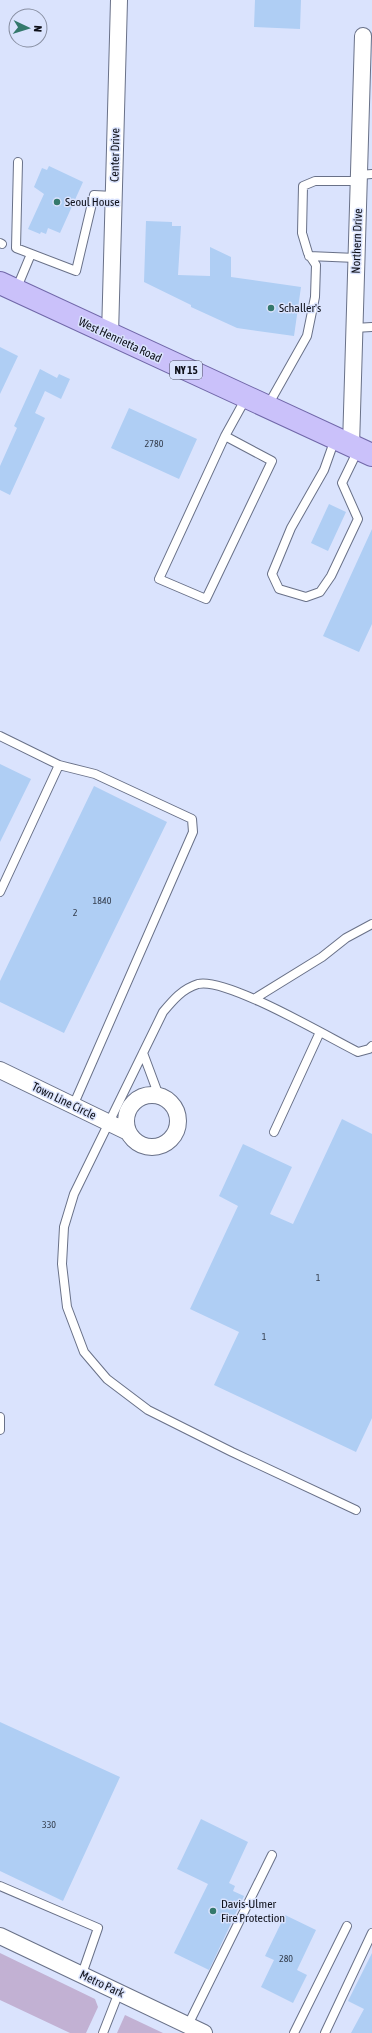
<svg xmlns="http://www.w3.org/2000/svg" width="372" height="2033" viewBox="0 0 372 2033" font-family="'Asap Condensed',sans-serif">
<rect width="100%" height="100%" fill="#dae3fd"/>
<!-- green -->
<path fill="#c2b1d3" d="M0,1953l95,46 3,8 -12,26h-16l-70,-33z
M125,2015l38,18h-46z"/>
<!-- building -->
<path fill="#afcef4" d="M255,0h46l-1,29 -46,-2z
M49,166l34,16 -23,51 -12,-5 -2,6 -5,-2 -1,2 -12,-5 16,-35 -10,-7 8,-19 5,2z
M146,221l26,1v4h9l-3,49 32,1v-29l21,10v20l70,10 -7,49 -57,-8 -46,-21v-2l-47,-23z
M0,347l18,9 -18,38z
M40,369l17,9 2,-4 11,5 -9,20 -16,-8 -10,22 10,5 -35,77 -10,-5v-24l17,-38 -3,-2z
M129,408l68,31 -18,40 -68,-31z
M329,504l17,8 -18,39 -17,-8z
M372,529v95l-13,28 -36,-16z
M0,764l31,15 -31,63z
M94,786l73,36 -103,211 -64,-31v-21z
M342,1119l30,15v284l-16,34 -142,-67 25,-53 -49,-23 48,-103 -19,-10 24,-52 49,23 -22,47 23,10z
M0,1722l120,55 -57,124 -63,-30z
M201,1819l47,23 -19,41 6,3 -2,5 11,5 -35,74 -35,-17 34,-69 -31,-15z
M285,1915l31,15 -19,40 10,5 -14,28 -32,-16 13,-27 -9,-4z
M372,1953v80h-21l13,-24 -16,-8z"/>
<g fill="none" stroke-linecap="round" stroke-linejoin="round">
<!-- service casing -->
<g stroke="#697188" stroke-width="10">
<path id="service" d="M18,162l-2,86 60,23 18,-76 19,1
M359,175l13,-1
M0,243l2,1
M309,256l47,2
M16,290l15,-36
M354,328l18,-1
M267,407l40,-71 8,-39 1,-32 -8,-12 -6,-20 1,-47 12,-5h44
M225,436l47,25 -66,138 -47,-20 66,-143 21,-38
M335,439l-11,31 -33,58 -19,46 7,15 27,8 14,-5 11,-16 27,-57 -16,-36 16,-33
M0,736l59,29 36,9 97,45 1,13 -120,274
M0,892l59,-127
M254,999l68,-42 24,-19 26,-14
M143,1053l16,43
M274,1132l46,-100
M0,1417v13
M356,1510l-124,-58 -84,-42 -41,-31 -23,-27 -17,-45 -5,-43 2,-37 10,-33 89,-182c10,-12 19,-23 35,-28 28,-7 130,53 160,68l11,-3 3,-3
M0,1886l98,42 -16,46
M188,2025l84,-170
M103,2033l16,-41
M294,2033l53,-107
M325,2033l47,-100"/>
</g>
<!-- minor casing -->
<g stroke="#697188" stroke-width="18">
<path id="minor" d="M110,335l9,-335
M351,446l12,-410
M0,1070l128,62
M126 1121a26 26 0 1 1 52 0a26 26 0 1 1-52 0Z
M0,1936l204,97"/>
</g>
<!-- primary casing -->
<g stroke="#7168a9" stroke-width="24">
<path id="primary" d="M0,283l372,172"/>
</g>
<!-- service -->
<use href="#service" stroke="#fff" stroke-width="8"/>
<!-- minor -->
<use href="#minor" stroke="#fff" stroke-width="16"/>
<!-- primary -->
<use href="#primary" stroke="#cac1fa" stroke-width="22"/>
</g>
<!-- markers -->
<g fill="#34796c" stroke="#dae3fd" stroke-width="1.5">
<circle cx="57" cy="202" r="4"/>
<circle cx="271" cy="308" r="4"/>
<circle cx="213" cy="1911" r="4"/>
</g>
<g text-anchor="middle" stroke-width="3" stroke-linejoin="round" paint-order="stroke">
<!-- number labels -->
<g font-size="10" fill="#364050">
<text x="154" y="447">2780</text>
<text x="102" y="904">1840</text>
<text x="75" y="916">2</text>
<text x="318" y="1281">1</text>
<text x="264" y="1340">1</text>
<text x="49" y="1828">330</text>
<text x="286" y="1962">280</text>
</g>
<!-- shield labels -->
<rect fill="#dae3fd" stroke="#4b4f5d" stroke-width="1" x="170" y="361" width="32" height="18" rx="3"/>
<g font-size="11" font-weight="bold" fill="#0e1019">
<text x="186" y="374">NY 15</text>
</g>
<!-- street labels -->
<g font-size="12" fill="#0e1019" stroke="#dae3fd">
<text transform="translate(115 155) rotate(-89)" y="4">Center Drive</text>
<text transform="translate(357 241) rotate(-88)" y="4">Northern Drive</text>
<text transform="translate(120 340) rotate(25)" y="4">West Henrietta Road</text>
<text transform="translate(64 1101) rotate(26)" y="4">Town Line Circle</text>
<text transform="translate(102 1984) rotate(25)" y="4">Metro Park</text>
</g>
<!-- poi labels -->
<g font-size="12" fill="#0e1019" stroke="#dae3fd" text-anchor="start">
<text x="65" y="206">Seoul House</text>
<text x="279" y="312">Schaller's</text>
<text x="221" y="1908">Davis-Ulmer<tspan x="221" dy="14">Fire Protection</tspan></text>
</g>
</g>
<!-- north arrow -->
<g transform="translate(28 28) rotate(94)"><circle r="19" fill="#dae3fd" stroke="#888fa2"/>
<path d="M0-3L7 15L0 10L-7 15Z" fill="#34796c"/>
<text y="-6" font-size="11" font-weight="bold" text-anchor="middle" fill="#0e1019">N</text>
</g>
</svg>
